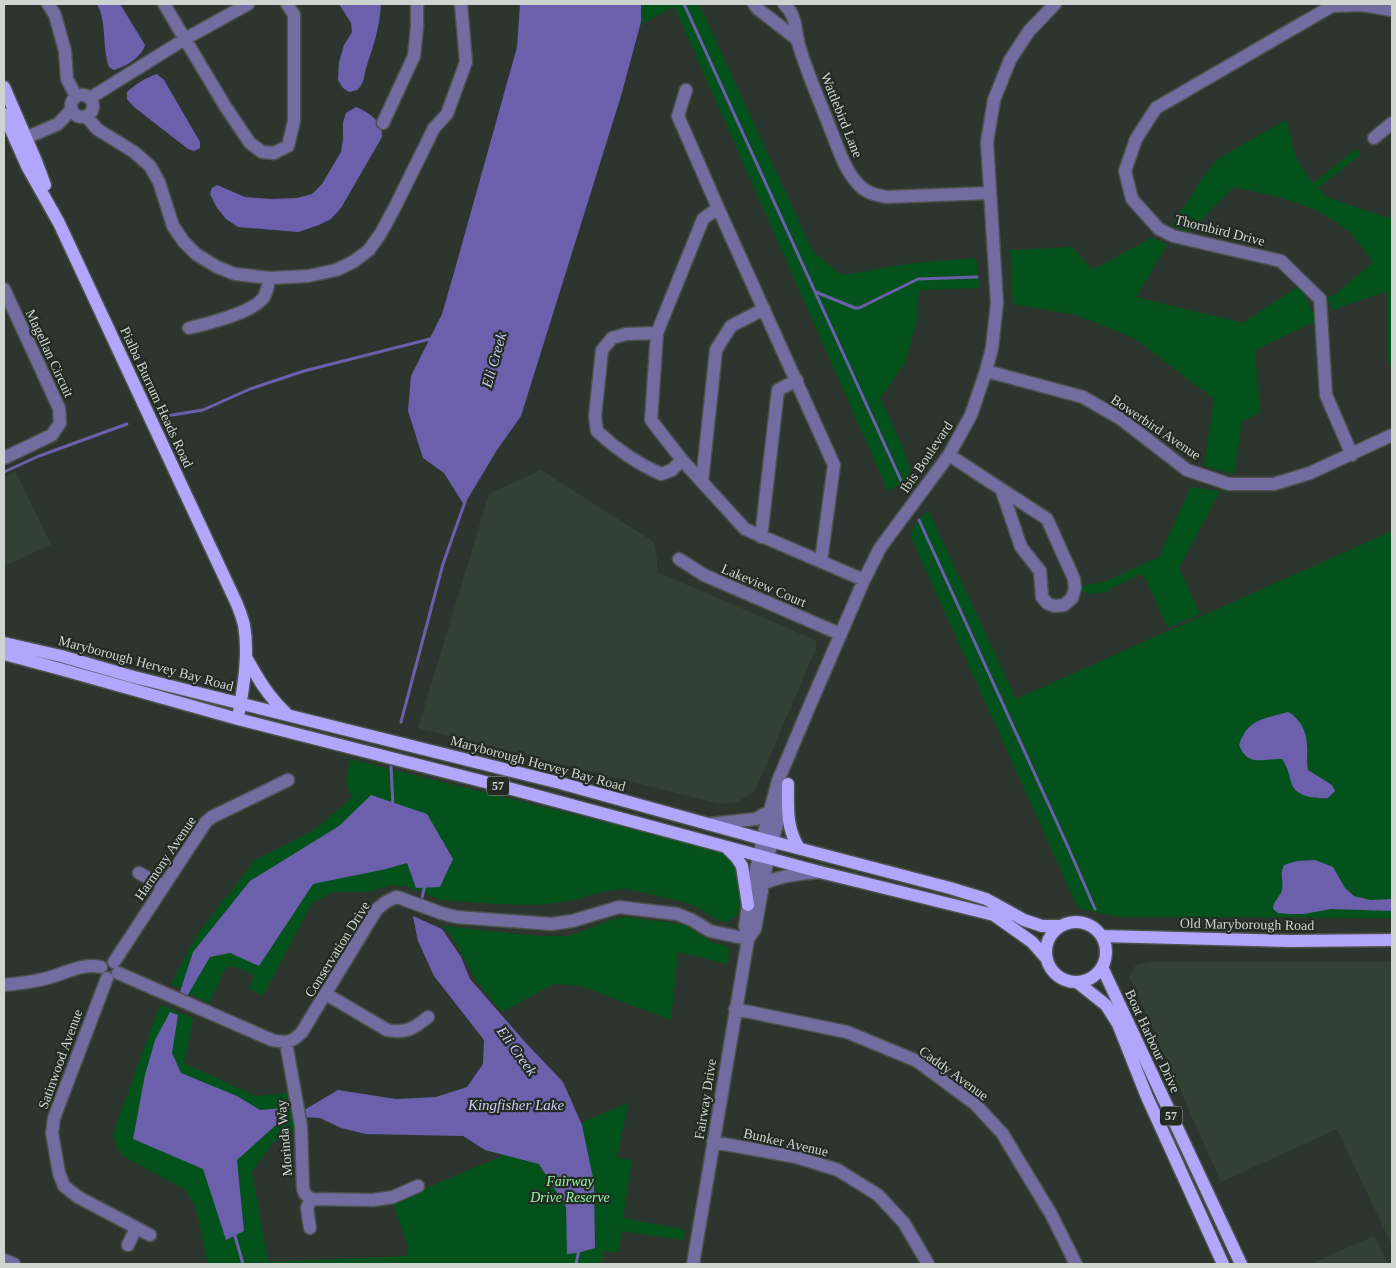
<svg xmlns="http://www.w3.org/2000/svg" width="1396" height="1268" viewBox="0 0 1396 1268" font-family="Georgia,serif">
<rect width="100%" height="100%" fill="#2d362e"/>
<!-- built -->
<path fill="#334134" d="M541,470l113,72 3,17v13l158,68 2,6 -62,145 -18,11 -17,2 -302,-76 71,-234z
M16,472l35,73 -47,21v-89z
M1151,962h241v284l-55,-117 -116,53 -92,-206 7,-11z
M1374,1236l14,28h-77z"/>
<!-- green -->
<path fill="#04521b" d="M640,4h59l114,248 29,23 71,-12 63,-5 4,30 -61,2 -2,30 -12,43 -25,35 23,49 9,31 -24,13 -214,-485 -34,19z
M1286,120l11,40 16,23 43,-34 5,5 -43,34 8,9 62,21 4,-2v156l-5,-18 1,-63 -56,19 -5,-13 8,-2 38,-33c-6,-8 -12,-17 -19,-25 -31,-33 -77,-40 -120,-50l-45,45 -18,-6 33,-51 15,-17z
M1153,237l14,8 -31,52 107,26 57,-38 16,36 -61,29 5,63 -18,8 -8,53 -30,-8 10,-67 -80,-61 -58,-23 -63,-11 -3,-54 62,-3 20,23z
M1191,487l29,4 -41,77 21,46 -32,14 -22,-48 -5,-6 -30,14 -3,4 -16,2 -12,-3 1,-5 23,-4 55,-25z
M928,510l88,189 376,-168v387l-274,-1 -40,-9 -167,-371 1,-8z
M350,759l366,91 16,10 7,13 4,27 -8,17 -8,5 -8,-1 -17,-11 -18,-8 -57,-13 -26,3 -30,9 -34,4 -42,-1 -54,-4 -35,-14 -15,-1 -23,7h-35l-21,11 -49,93 -14,-7 5,-13c-10,-5 -19,-13 -29,-7l-16,34 -38,-19 25,-48 59,-76 59,-30 38,-32 -6,-16z
M628,917l57,8 28,18 10,2 6,4 -1,15 -50,-12 -7,68 -90,-34 -27,-2 -52,28 -25,-30 -21,-39 -12,-17 96,10h30l46,-18z
M160,1005l33,13 -9,45 71,33 32,-3 8,38 -23,12 -20,29 16,90 139,-6 1,-9 -15,-45 235,-99 -11,55 15,2 -9,58 63,12 -3,10 -61,-9 -4,22 -14,-2 -3,13h-393l-13,-59 -11,-16 -61,-33 -8,-12 -1,-10 3,-12z"/>
<!-- water -->
<path fill="#6c60ac" d="M97,4h23l25,41c-3,12 -20,22 -31,25l-5,-3c-7,-20 -2,-45 -12,-63z
M339,4h42c-1,22 -7,40 -14,61 -3,8 -2,19 -10,25 -2,1 -5,1 -8,2l-6,-4 -5,-8 1,-18 5,-17 8,-13 -1,-9z
M520,4h121v18l-20,74 -100,320 -24,34 -33,55 -20,-32 -21,-15 -15,-47 3,-35 31,-62 15,-52 60,-215z
M157,74l7,6 36,62v6l-6,3 -6,-2 -54,-42 -7,-8v-7c9,-8 18,-14 30,-18z
M356,107c13,5 27,15 26,30l-41,71 -10,11 -12,6 -21,7 -60,-5 -12,-8 -9,-11 -7,-14 2,-6 5,-3 28,12 26,2 26,-1 15,-4 10,-10 19,-32 2,-13v-17l3,-9z
M1288,712c12,6 19,20 19,34 1,9 -1,15 1,24l24,15 3,6 -7,7c-11,1 -31,-1 -36,-13 -3,-9 -4,-18 -10,-26 -19,-1 -34,9 -43,-14 9,-27 25,-26 49,-33z
M371,795l56,19 26,45 -13,28 -24,1 -9,-25 -21,6 -73,15 -54,82 -29,-13 -20,4 -24,41 -7,-3 14,-43 57,-71 89,-55z
M1315,860l18,7 12,21 9,8 16,4 22,-1v12l-61,-2 -27,5h-15l-11,-1 -5,-4c0,-8 7,-12 9,-19 2,-10 -3,-14 2,-25l13,-4z
M413,916l29,13 19,28 9,22 55,63 38,40 19,43 12,58 1,65 -17,5 -11,1 -1,-47 -27,-43 -54,-14 -22,-14 -97,-2 -25,-6 -21,-10 -19,-1 -2,-4 39,-23 58,9 40,-2 31,-10 16,-23 1,-24 -50,-64 -16,-35z
M170,1012l8,3 -6,38 9,20 56,23 23,14 25,-2 2,15 -11,2 -39,35 7,71 -18,9 -23,-71 -70,-30 12,-64 10,-35z"/>
<g fill="none" stroke-linecap="round" stroke-linejoin="round">
<!-- stream -->
<path stroke="#6c60ac" stroke-width="3" d="M684,4l219,481
M816,292l39,16h4l59,-29 59,-2
M166,416l37,-6 47,-21 54,-18 126,-32
M4,472l35,-16 88,-32
M919,520l149,327 27,62
M401,722l42,-158 22,-62
M391,765l2,42
M422,898l3,-13
M235,1236l8,28
M576,1264l3,-14"/>
<!-- minor casing -->
<g stroke="#4a524b" stroke-width="15">
<path id="minor" d="M48,4l7,11 10,36 2,28 9,17
M164,4l61,102 25,37 12,9 12,1 14,-7 6,-25v-106l-7,-11
M754,4l4,5 40,31
M784,4c12,11 11,23 14,38 8,29 21,57 32,86 8,19 14,42 29,57 7,8 18,10 27,12l103,-4
M686,90l-8,26 40,92
M71 106a11 11 0 1 1 22 0a11 11 0 1 1-22 0Z
M90,98l95,-59 63,-35
M86,116l11,13 37,23 16,14 9,16 14,44 11,16 12,12 21,13 18,7 35,4 38,-2 28,-6 17,-8 16,-12 12,-17 15,-28 38,-77 13,-14 19,-52 -5,-58
M383,123l31,-67 3,-29v-23
M1374,138l18,-15
M16,142l42,-18 13,-14
M4,289l55,119 1,15 -8,12 -48,23
M189,328c18,-4 65,-16 75,-31 3,-5 4,-13 6,-19
M657,333l-31,1 -14,4 -10,12 -7,66 2,15c18,17 41,33 64,43l11,-4 10,-10
M986,371l97,26 38,22 66,51 42,14h45l36,-11 82,-38
M949,455l98,64 27,60 1,9 -3,10 -8,7 -10,1 -7,-3 -5,-6 -2,-26 -19,-24 -19,-56
M1352,455l-26,-60 -6,-96 -39,-38 -108,-25 -14,-7 -27,-30 -7,-28 11,-32 20,-31 176,-102 30,-1 30,5
M702,482l14,-132 15,-24 33,-17
M761,537l17,-147 19,-10
M679,559l25,16 136,59
M821,561l13,-96 -116,-257 -15,11 -46,114 -6,87 31,40 63,69 119,51
M709,824l47,-5 14,-8
M139,873l24,13
M763,884c18,-9 37,-10 57,-12
M748,939l-3,-13 3,-21 17,-76 13,-48 29,-69 57,-132 16,-32 69,-93 22,-40 15,-44 6,-23 5,-45 -10,-161 7,-42 16,-40 19,-29 26,-27
M114,962l92,-140 6,-5 76,-37
M118,973l154,67c14,3 20,3 30,-8l75,-123 9,-7 10,-5 4,1 41,15 15,4 95,7 21,-3 47,-14 58,7 15,6 18,11 38,8
M107,978l-53,140 -2,15 7,40 5,13 14,11 72,38
M4,985c15,-2 33,-3 47,-8 17,-5 32,-14 50,-10
M326,994l61,36c18,4 28,-2 41,-13
M735,1009l112,23 70,29 58,43 27,29 49,81 25,50
M286,1043l15,83 2,63 2,5 6,5 62,1 20,-3 25,-11
M713,1142l83,15 42,13 40,25 26,28 24,41
M310,1228l-3,-20 4,-9
M128,1245l8,-17
M4,1260l10,4
M693,1264l55,-325 7,-10 13,-72 18,-65"/>
</g>
<!-- major casing -->
<g stroke="#4a524b" stroke-width="15">
<path id="major" d="M4,87l32,74 9,24
M4,114l23,52 32,57 177,379c3,7 6,15 8,23 5,27 0,59 -5,87
M4,643l57,13 73,21 426,106 195,54 195,51 36,11 38,21 18,6h18
M4,654l56,15 178,50 259,66 323,87 174,43 38,27 15,17
M246,657c12,22 22,39 40,56
M788,784c0,23 -2,44 11,64
M726,847l10,10 6,9 6,39
M1046 952a30 30 0 1 1 60 0a30 30 0 1 1-60 0Z
M1102,936l188,5 102,-1
M1102,967l139,297
M1077,982l29,23 12,19 29,73 76,167"/>
</g>
<!-- minor -->
<use href="#minor" stroke="#726ca0" stroke-width="12"/>
<!-- major -->
<use href="#major" stroke="#b1a6fc" stroke-width="12"/>
</g>
<g text-anchor="middle" stroke-width="4.5" stroke-linejoin="round" paint-order="stroke">
<!-- shield labels -->
<g fill="#232c24" stroke="#9ba29c" stroke-width="1">
<rect x="487" y="776.5" width="22" height="19" rx="4"/>
<rect x="1160" y="1106.5" width="22" height="19" rx="4"/>
</g>
<g font-size="12" font-weight="bold" fill="#ced4cf">
<text x="498" y="790">57</text>
<text x="1171" y="1120">57</text>
</g>
<!-- street labels -->
<g font-size="14" fill="#ced4cf" stroke="#232c24">
<text transform="translate(842 115) rotate(68)" y="5">Wattlebird Lane</text>
<text transform="translate(1220 230) rotate(14)" y="5">Thornbird Drive</text>
<text transform="translate(50 353) rotate(65)" y="5">Magellan Circuit</text>
<text transform="translate(157 397) rotate(65)" y="5">Pialba Burrum Heads Road</text>
<text transform="translate(1156 427) rotate(34)" y="5">Bowerbird Avenue</text>
<text transform="translate(926 457) rotate(-56)" y="5">Ibis Boulevard</text>
<text transform="translate(764 585) rotate(23)" y="5">Lakeview Court</text>
<text transform="translate(146 663) rotate(15)" y="5">Maryborough Hervey Bay Road</text>
<text transform="translate(538 763) rotate(15)" y="5">Maryborough Hervey Bay Road</text>
<text transform="translate(165 858) rotate(-56)" y="5">Harmony Avenue</text>
<text transform="translate(1247 924) rotate(1)" y="5">Old Maryborough Road</text>
<text transform="translate(337 949) rotate(-58)" y="5">Conservation Drive</text>
<text transform="translate(1153 1041) rotate(65)" y="5">Boat Harbour Drive</text>
<text transform="translate(60 1059) rotate(-70)" y="5">Satinwood Avenue</text>
<text transform="translate(954 1073) rotate(36)" y="5">Caddy Avenue</text>
<text transform="translate(705 1099) rotate(-81)" y="5">Fairway Drive</text>
<text transform="translate(284 1138) rotate(-95)" y="5">Morinda Way</text>
<text transform="translate(786 1142) rotate(13)" y="5">Bunker Avenue</text>
</g>
<!-- park labels -->
<g font-size="14" font-style="italic" fill="#97f7a3" stroke="#232c24">
<text x="570" y="1186">Fairway<tspan x="570" dy="16">Drive Reserve</tspan></text>
</g>
<!-- water labels -->
<g font-size="15" font-style="italic" fill="#cfcbf6" stroke="#232c24">
<text transform="translate(494 360) rotate(-74)" y="5">Eli Creek</text>
<text transform="translate(517 1051) rotate(54)" y="5">Eli Creek</text>
<text x="516" y="1110">Kingfisher Lake</text>
</g>
</g>
<!-- border -->
<rect width="1396" height="1268" fill="none" stroke="#ced4cf" stroke-width="10"/>
</svg>
